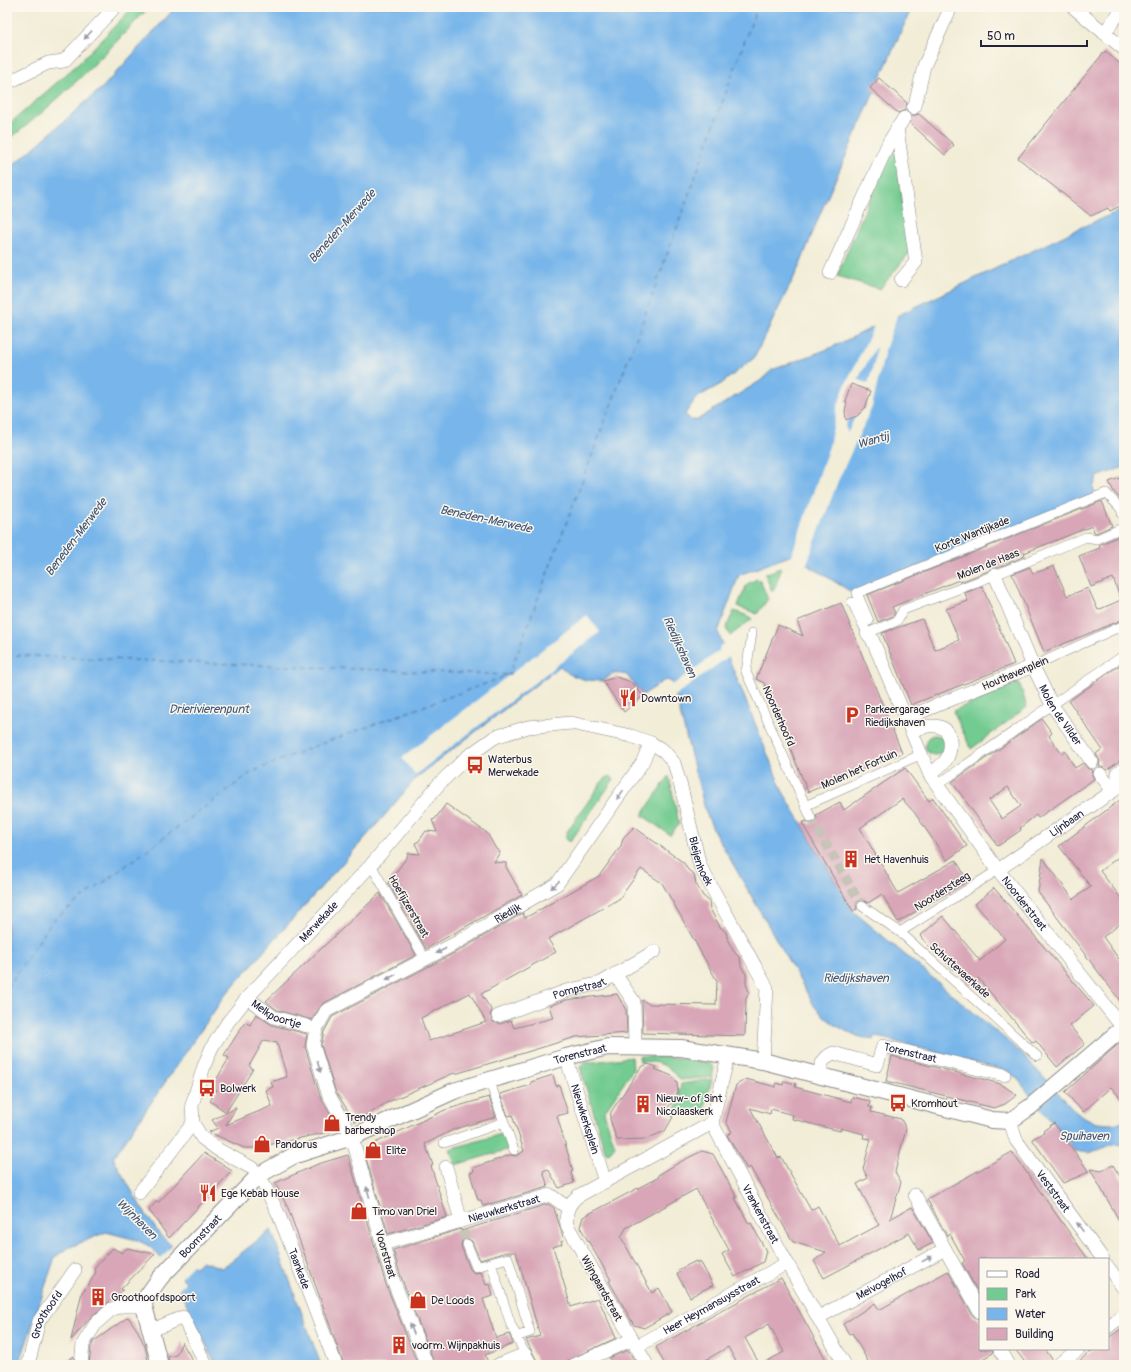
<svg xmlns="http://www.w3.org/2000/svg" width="1131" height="1372" viewBox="0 0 1131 1372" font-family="Pangolin,sans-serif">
<rect width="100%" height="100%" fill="#fbf7ec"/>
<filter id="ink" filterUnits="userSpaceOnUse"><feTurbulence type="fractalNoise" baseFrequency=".025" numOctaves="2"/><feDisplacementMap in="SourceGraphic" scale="8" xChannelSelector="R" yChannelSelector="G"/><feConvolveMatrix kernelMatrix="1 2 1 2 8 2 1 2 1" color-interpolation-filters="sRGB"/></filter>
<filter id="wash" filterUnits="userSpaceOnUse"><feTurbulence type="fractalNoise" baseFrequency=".012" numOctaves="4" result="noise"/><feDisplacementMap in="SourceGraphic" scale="16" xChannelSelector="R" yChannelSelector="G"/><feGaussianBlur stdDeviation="0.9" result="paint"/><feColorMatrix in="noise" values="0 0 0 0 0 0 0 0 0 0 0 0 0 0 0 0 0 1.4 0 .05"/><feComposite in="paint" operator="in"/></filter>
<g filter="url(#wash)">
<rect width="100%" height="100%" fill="#f2edd7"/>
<!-- green -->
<path fill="#72cb90" stroke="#4a7666" d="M133,7h16c-44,48 -90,94 -142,134v-15l71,-62z
M894,141l16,111 -30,37 -43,-13z
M780,568l1,2 -7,20 -2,1 -7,-17z
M757,579l3,1 8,19 -11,15 -18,-7 -1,-2 9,-21z
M734,611l17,6 1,2 -22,17 -4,-8z
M1019,682l8,25 -56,42 -18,-38z
M925 745a10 10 0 1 1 20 0a10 10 0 1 1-20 0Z
M610,776l4,3 -44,63 -4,-3v-6l37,-53z
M669,776l10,48 -9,11 -28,-20z
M639,1056l41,2 31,6 3,4 -2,9 -32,3c-10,-14 -23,-20 -40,-18z
M632,1057l1,13 -29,42 11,34 -5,6 -3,1 -2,-2 -25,-84 4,-4z
M712,1079l-9,34 -27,-3 5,-26z
M505,1133l5,16 -55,16 -5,-16z"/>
<!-- water -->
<path fill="#77b5ea" stroke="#4c6c92" d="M176,7h736l-92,207 -20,51 -46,93 -33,26 -25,14 -11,16 6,6h6l63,-39 12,-11 56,-21 254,-122 42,-18v258l-27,10 -4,11 3,6 -243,99 -61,-38 -53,20 -21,57 64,158 71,121 164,138 60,64 19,10 15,1 13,-2v23l-11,-1 -24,9 -14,-2 -21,-28 -13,-14 -24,-31 -10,-7 -133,-35 -1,4c-23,-4 -43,-16 -58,-33l-101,-176 -8,-18 -34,-131 -5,-2 -4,1 -20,14 -16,-20 -13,-2 -12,8 -16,-1 -17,-6 -9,-8 -144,112 -36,43 -154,173 -113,164 28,49 19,28 35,32 7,-6 20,7 49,-38 50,135h-105l-37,-76 7,-7 -37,-36 -12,-6 -31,-8 -38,16 -13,9 -36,108h-12v-1196l15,-11 81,-71z"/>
<!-- pier -->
<path fill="#f2edd7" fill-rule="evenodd" d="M898,313l-13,37 -13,57 -34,74 -32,85 -15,-9 38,-111 8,-38 7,-20 31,-64zM876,347l-2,16 -6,21 -10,-5zM855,417l-7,15 -3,-5 3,-7z
M587,615l13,17 -185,143 -13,-17z
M724,644l5,12 -54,40 -4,-10 48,-35 1,-5z
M173,1245l21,19 -14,14 -20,-19z"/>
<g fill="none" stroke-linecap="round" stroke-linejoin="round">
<!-- ferry -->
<path stroke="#405578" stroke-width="1" stroke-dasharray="5 4" stroke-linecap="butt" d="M7,655l501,20
M7,988l46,-68 199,-148 55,-23 202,-74 139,-368 109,-300"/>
</g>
<g id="blocks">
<!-- building -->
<path fill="#d8a6b7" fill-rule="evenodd" d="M1105,51l19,16v137l-14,7 -2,-3 -17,8 -73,-58z
M879,78l28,25 -2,7 -7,3 -28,-25z
M919,114l35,31 -9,10 -35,-32 1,-7z
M851,384l20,7 -6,17 -8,8 -11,4 -1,-9 2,-9 -2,-1z
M1124,476v27l-10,-11 -5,-10z
M1102,501l10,25 -16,7 -2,-1 -2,-6 -68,27 1,3 -28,12h-5l-4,3 -28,11 -1,-2 -67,27 3,6 -2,3 -15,6 -11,-27z
M1117,537l7,19v63l-80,33 -32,-78 18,-7 3,7 21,-8 13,30 21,-8 10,22 23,-10 -8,-22 -22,9 -12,-31 21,-8 -1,-3z
M982,586l32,78 -103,41 -29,-72 40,-14 13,31 24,-10 -13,-31 22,-8 -3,-8z
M841,603l61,150 -94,39 -44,-109 -8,-4 22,-54 25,11 -6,-15z
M1124,662v96l-17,12 -8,-4 1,-5 -4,-7 6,-5 -33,-48z
M616,677l13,4 7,6 7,9 -19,16 -21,-31z
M1042,719l10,14 -3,3 12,17 4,-2 10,17 8,-5 5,6 5,1 -1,5 2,4 -56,39 -2,-3 -16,13 1,2 -23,16 -46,-64zM1008,787l13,19 -19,13 -13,-19z
M905,768l24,33 4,-3 34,48 -20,14 -33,-48 -12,-13 -42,29 38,65 58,-33 12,21 -70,41 -16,-28 -14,9 -5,-3 -4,1 -3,4 1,4 -4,2 -51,-88 4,-2 4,3 4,-1 3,-4 -1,-4 24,-13 4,8z
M1124,797v56l-24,18 24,31v19l-21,16 16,22 5,-3v50l-86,-114 5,-34 30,41 18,-12 -32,-41z
M446,804l41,29 9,16 4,3 -6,10 12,1v4l16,28 -96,54 -38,-66 19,-26 1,-4 12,1 -5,-11 4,-2 7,-10 11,1 -5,-12 3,-1z
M634,827l50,36 4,7 6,4 2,10 7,12 6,5 1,8 10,18 6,5 2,9 6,11 6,6 1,8 5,8v10l3,8 -3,7 -1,37 -102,-3 -1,-33 7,4 67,1 1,-24 -55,-98 -21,-14 -22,30 -71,40 8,13 -75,42 11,17 -2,4 3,7 7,2 11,-4 3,8 39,-10 -4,-12 17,-6 51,-6 9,16 1,23 -51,4 -121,37 -1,-1 -66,29 -33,20 -20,-32 -14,-45 3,-13 8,-15 128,-67 63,-37 2,5 74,-42 22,-30 2,-8zM470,993l16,29 -57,19 -8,-23z
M994,888l100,118 -24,20 15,18 -28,23 -21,-26 -3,2 -55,-65 -8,8 -15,-18 -2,2 -15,-17 -2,1 -16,-18 23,-20 37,45 25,-22 -30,-35z
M380,893l36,62 -94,49 -10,16 -35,-10 -11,-9z
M256,1014l16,11 35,9 -2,13 15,49 16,29 -3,6 -79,17h-10l-35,-16 9,-4 -6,-8 24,-12 -10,17 46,-19 -6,-16 7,-3 -2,-5 16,-5 -10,-34 -13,-3 -15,26 4,3 -27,43 -16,-11 7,-11 -5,-3 17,-29 -5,-3 21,-33 5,3z
M1124,1039v63l-13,-15 -28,25 -18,-20z
M892,1056l109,28 16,11 -12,9 -11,4 -108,-27z
M648,1064l9,3 -2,2 17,7 5,7 1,9 -13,21 8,4 -8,14 -19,8 -29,1 -7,-21 1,-7 30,-45z
M553,1075l3,11 3,-1 9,28 -11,3 16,55 -2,1 3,11 -15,5 -11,-19 -5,2 5,16 -65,19 -2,-6h-3l-8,-27 4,-2 -1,-3 37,-13 6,1 8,-5 -12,-36 -4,1 -8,-22 31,-9v-3z
M746,1079l30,8v-4l7,2 1,-4 12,3 -1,3 56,15 1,-5 18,4 -1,6h3l-1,5 30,7 5,10 -11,43 6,10 -11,37 22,-12 21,36 -14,7 -10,-17 -85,45 -10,-17 12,-9 -33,-10 -43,-75 -3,2 -20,-34 5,-3 -6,-10 10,-37zM750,1108l20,6 1,-5 22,6 -1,4 48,12 1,-3 23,6 -1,4 8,1 -8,30 5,9 -11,6 22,41 -39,21 -22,-40 -7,4 -30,-53 -3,1z
M489,1097l7,20 -41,12 -30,15 8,21 -2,1 16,51 -59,17 -22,-76 7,-14 72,-34z
M1054,1123l35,49 -26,11 -31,-44 12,-6 -1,-2z
M702,1151l11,3 24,44h-2l14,26 2,-1 15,28 -3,11 -28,15 -13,-23 7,-4 -33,-61 -70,39 -5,9 31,56 7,-5 13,24 -28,16 -10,-3 -25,-44 2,-1 -31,-53 3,-10 76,-40 -1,-2 22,-13z
M1012,1152l76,107h-108v37l-18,-33 3,-2 -15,-27 -3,2 -20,-37z
M204,1153l28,18 -63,67 -20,-28 8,-9 2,1z
M348,1155l37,127 33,83h-74l-56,-157 -13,-25 43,-19z
M1113,1165l11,18v46l-34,-60 12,2z
M548,1204l6,4 10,32 -3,1 1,3 -9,3 18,60 27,-9 18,40 -58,27h-19l-13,-25 14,-4 -24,-84h-10l-26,8 -8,-19 -7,-3 -3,3 -1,5 9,23 4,4 7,-1 5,13 4,-1 3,12 -10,3 13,39 13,-4 4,10 -28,11 4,10h-54l-34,-88 -8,-27 68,-21v2z
M113,1248l9,5 5,-5 28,6 -34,35 2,1 -32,27 -20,23 11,-48 6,-6 8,-14 -2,-4z
M696,1261l1,2 3,-2 13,24 -23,12 -13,-23 3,-2 -2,-2z
M948,1271l25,45 7,4v29h12l1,4 -21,12h-102l-18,-32 -3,1 -6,-10 32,-21 4,7z
M781,1278l48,87h-69l24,-13 -15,-28 -24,14 15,27h-22l-10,-18 -24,14 2,4h-41l-9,-18z
M128,1317l10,14 7,16 4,18h-60l2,-18 3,-6z
M1124,1327v38h-50l20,-16h14v-11z
M182,1342l5,9 8,14h-26l-1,-8 8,-2z
M1015,1349h30l7,10 -2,6h-23z
M628,1350l9,15h-24l-4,-7z
M74,1356l-1,9h-12z"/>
</g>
</g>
<g filter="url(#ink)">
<use href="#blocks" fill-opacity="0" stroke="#8a8889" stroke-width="1"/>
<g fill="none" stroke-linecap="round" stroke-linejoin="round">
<!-- pedestrian-tunnel -->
<path stroke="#c8c4b8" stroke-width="9" stroke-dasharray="9 4.5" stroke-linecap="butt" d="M811,818l51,88
M463,1231l4,13"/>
<!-- pedestrian casing -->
<g stroke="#8a8889" stroke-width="10">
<path id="pedestrian" d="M852,602l15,31 30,-12 6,-11 92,-35 91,-38 11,2 27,-12
M863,623l6,-2 -12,-28 249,-100 17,18
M752,633l-6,39 65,146
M1033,666l91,-41
M937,785l187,-130
M805,806l117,-52
M371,865l54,94
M862,906l38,26 137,124
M900,932l98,-62
M489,1080l25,70
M444,1143l60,-21
M467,1244l9,23 32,-9 22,74 -14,5
M491,1263l20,62 14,29"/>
</g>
<!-- minor casing -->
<g stroke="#8a8889" stroke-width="14">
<g id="minor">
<path d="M1073,7l51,42"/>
<path d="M1104,33l20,-26"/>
<path d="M7,83l41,-20 16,-2 51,-54"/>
<path d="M913,108l2,-2 9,-40 27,-59"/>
<path d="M897,128l19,134 -15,18"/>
<path d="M830,273l59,-131 15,-24"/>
<path d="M1124,511v2"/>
<path id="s1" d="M995,575l38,91 19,39 40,57"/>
<path id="s2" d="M867,633l5,6 58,136 68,95 125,158"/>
<path d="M906,718l127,-52"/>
<path d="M912,731c7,-3 19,-7 28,-4 13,4 12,23 6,33 -4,5 -11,10 -16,15"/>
<path d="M1100,774l13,17"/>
<path id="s3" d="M998,870l115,-79 4,-4 1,-14 6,-4"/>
<path d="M615,974l19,28 1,44"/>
<path id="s4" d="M247,998l27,19 33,9"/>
<path id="s5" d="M498,1016l68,-25 35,-8 54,-32"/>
<path id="s6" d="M728,1056l-16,67 75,140 58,102"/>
<path id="s7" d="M566,1057l39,125"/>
<path id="s8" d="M819,1074c2,-10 4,-16 14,-21l44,12 6,-19 121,29"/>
<path id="s9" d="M1010,1121l6,19 87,119"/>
<path id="s10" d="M193,1123l9,15 15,11 35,19 7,7 20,40 57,150"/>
<path d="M446,1167l15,54"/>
<path id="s11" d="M139,1193l54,-70 -1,-18 12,-39 8,-19 16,-25 19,-24 124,-133 68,-81 28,-27 28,-20 33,-10 43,-4 60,13 20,7 13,8 10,12 7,24 19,79 67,122 -4,73"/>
<path d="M915,1195l65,117"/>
<path id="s12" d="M383,1244l167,-49 18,13"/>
<path d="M1108,1267l16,22"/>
<path id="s13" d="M819,1317l126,-68"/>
<path d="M1108,1327l16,-13"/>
<path d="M150,1331l33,-14 23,48"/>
<path id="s14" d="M636,1347l151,-84"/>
<path d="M1000,1349l9,16"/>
<path id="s15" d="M28,1365l11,-44 36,-51"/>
<path d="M81,1365l2,-21 13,-21 16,-14 9,-3h23"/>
<path id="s16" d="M427,1365l-34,-85 -41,-143 -24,-44 -15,-48 3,-16 10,-18 130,-68 101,-59 85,-121 9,-20"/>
<path d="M498,1365l27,-11 6,11"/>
<path d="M574,1365l57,-25"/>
<path d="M647,1365l-80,-140c-2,-12 1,-21 11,-29l134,-73"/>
<path d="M1058,1365l21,-16"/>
</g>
</g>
<!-- tertiary casing -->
<g stroke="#8a8889" stroke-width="18">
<g id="tertiary">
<path id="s17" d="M160,1365l-16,-59 1,-7 15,-21 99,-103 34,-19 59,-19 102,-46 112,-34 42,-10 73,1 82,13 229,59 18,1 20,-14 94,-80"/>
</g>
</g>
<!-- pedestrian -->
<use href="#pedestrian" stroke="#fff" stroke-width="9"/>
<!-- minor -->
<use href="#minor" stroke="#fff" stroke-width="13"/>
<!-- tertiary -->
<use href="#tertiary" stroke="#fff" stroke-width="16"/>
</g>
<!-- one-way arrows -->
<defs><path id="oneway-solid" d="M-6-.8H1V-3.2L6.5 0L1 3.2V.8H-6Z"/></defs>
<g fill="#9c9ca7">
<use href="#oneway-solid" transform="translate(88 35) rotate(133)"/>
<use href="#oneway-solid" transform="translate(620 795) rotate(125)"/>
<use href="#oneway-solid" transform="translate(555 885) rotate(138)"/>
<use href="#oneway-solid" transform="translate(441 951) rotate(152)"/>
<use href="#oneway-solid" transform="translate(391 977) rotate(152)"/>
<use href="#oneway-solid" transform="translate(319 1067) rotate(73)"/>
<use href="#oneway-solid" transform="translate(368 1192) rotate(-106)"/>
<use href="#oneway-solid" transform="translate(1080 1227) rotate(-125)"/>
<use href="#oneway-solid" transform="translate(927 1259) rotate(-29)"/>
<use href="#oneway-solid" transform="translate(412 1329) rotate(-112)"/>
</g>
</g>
<!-- icons -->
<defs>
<g id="restaurant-bare" transform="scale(1.38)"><path d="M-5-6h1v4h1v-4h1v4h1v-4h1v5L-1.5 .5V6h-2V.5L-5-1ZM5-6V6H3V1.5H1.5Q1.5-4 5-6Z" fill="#c8321e" stroke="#fbf7ec" stroke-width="2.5" paint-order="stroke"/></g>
<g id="parking-bare" transform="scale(1.38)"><path d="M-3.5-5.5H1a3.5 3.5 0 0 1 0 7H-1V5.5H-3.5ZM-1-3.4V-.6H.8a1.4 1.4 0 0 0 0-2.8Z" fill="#c8321e" stroke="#fbf7ec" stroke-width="2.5" paint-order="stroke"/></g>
<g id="bus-bare" transform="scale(1.38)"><path d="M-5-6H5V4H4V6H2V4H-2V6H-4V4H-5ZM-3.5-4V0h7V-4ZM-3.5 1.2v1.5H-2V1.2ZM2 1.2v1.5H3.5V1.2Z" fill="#c8321e" stroke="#fbf7ec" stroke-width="2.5" paint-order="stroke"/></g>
<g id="building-bare" transform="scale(1.38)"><path d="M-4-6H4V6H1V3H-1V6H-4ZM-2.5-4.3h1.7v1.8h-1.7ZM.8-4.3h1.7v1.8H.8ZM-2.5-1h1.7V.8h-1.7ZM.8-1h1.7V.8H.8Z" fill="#c8321e" stroke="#fbf7ec" stroke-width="2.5" paint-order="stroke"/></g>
<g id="shop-bare" transform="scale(1.38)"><path d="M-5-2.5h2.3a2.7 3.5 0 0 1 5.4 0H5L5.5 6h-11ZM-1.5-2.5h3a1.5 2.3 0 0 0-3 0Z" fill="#c8321e" stroke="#fbf7ec" stroke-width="2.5" paint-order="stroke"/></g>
</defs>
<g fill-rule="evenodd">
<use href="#restaurant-bare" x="628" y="698"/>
<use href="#parking-bare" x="852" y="715"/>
<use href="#bus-bare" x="475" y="765"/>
<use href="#building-bare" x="851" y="859"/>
<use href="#bus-bare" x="207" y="1088"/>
<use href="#bus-bare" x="898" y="1103"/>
<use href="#building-bare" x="643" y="1104"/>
<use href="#shop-bare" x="332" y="1123"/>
<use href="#shop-bare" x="262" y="1144"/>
<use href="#shop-bare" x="373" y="1150"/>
<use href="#restaurant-bare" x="208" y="1193"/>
<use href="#shop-bare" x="359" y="1211"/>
<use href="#building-bare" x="98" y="1297"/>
<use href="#shop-bare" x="418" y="1300"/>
<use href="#building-bare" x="399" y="1345"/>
</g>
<g text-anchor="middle" stroke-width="3" stroke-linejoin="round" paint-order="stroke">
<!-- street labels -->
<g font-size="11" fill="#22223b" stroke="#fbf7ec">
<text transform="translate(972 534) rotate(-22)" y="4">Korte Wantijkade</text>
<text transform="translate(988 564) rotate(-22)" y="4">Molen de Haas</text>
<text transform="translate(1015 673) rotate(-23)" y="4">Houthavenplein</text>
<text dy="4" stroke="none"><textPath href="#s1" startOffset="155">Molen de Vilder</textPath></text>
<text transform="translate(779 716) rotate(66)" y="4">Noorderhoofd</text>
<text transform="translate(859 769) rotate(-24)" y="4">Molen het Fortuin</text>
<text dy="4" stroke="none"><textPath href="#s3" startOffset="83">Lijnbaan</textPath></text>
<text dy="4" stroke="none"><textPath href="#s11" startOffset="882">Bleijenhoek</textPath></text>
<text transform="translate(942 891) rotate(-32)" y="4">Noordersteeg</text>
<text dy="4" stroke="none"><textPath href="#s2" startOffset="315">Noorderstraat</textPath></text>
<text transform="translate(409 906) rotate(60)" y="4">Hoefijzerstraat</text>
<text dy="4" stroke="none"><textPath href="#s16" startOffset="584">Riedijk</textPath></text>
<text dy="4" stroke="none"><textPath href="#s11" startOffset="333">Merwekade</textPath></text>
<text transform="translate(960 970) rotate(42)" y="4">Schuttevaerkade</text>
<text dy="4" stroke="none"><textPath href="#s5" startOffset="86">Pompstraat</textPath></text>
<text dy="4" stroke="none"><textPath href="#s4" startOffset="34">Melkpoortje</textPath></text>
<text dy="4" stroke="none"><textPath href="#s17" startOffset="581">Torenstraat</textPath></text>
<text dy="4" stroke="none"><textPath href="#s8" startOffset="120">Torenstraat</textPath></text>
<text dy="4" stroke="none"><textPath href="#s7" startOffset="65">Nieuwkerksplein</textPath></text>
<text dy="4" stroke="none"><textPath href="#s9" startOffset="83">Veststraat</textPath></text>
<text dy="4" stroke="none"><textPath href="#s12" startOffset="126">Nieuwkerkstraat</textPath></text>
<text dy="4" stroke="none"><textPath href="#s6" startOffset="172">Vrankenstraat</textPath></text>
<text dy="4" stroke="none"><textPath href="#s17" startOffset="152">Boomstraat</textPath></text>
<text transform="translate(386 1254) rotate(74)" y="4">Voorstraat</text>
<text dy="4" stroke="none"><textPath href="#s10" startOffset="188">Taankade</textPath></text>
<text dy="4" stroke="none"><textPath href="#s13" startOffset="71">Meivogelhof</textPath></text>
<text transform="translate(602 1288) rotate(61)" y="4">Wijngaardstraat</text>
<text dy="4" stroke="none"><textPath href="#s14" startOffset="86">Heer Heymansuysstraat</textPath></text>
<text dy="4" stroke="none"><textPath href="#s15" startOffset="54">Groothoofd</textPath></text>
</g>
<!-- poi labels -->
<g font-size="11" fill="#22223b" stroke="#fbf7ec" text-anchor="start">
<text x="641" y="702">Downtown</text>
<text x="865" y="713">Parkeergarage<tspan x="865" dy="13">Riedijkshaven</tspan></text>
<text x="488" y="763">Waterbus<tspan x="488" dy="13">Merwekade</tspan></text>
<text x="864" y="863">Het Havenhuis</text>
<text x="220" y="1092">Bolwerk</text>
<text x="656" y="1102">Nieuw- of Sint<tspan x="656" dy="13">Nicolaaskerk</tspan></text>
<text x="911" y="1107">Kromhout</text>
<text x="345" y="1121">Trendy<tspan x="345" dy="13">barbershop</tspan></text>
<text x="275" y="1148">Pandorus</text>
<text x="386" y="1154">Elite</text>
<text x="221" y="1197">Ege Kebab House</text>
<text x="372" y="1215">Timo van Driel</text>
<text x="111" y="1301">Groothoofdspoort</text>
<text x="431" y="1304">De Loods</text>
<text x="412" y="1349">voorm. Wijnpakhuis</text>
</g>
<!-- water labels -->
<g font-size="12" font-style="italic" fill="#405578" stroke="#fbf7ec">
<text transform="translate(342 226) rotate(-48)" y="4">Beneden-Merwede</text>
<text transform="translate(873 440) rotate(-16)" y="4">Wantij</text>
<text transform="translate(486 519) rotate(12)" y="4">Beneden-Merwede</text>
<text transform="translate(76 537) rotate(-53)" y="4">Beneden-Merwede</text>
<text transform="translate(680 647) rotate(66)" y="4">Riedijkshaven</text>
<text x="209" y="713">Drierivierenpunt</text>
<text x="856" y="982">Riedijkshaven</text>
<text x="1084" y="1140">Spuihaven</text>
<text transform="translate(137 1219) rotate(45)" y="4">Wijnhaven</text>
</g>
</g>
<!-- margin -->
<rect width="1131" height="1372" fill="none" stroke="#fbf7ec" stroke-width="24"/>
<!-- legend -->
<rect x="979" y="1258" width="130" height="92" fill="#fbf7ec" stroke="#a4a2a5"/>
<rect x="987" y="1271" width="20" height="6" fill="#ffffff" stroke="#a4a2a5"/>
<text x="1015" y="1278" font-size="12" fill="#22223b">Road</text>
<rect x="987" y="1288" width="20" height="12" fill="#72cb90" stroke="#a4a2a5"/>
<text x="1015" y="1298" font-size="12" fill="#22223b">Park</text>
<rect x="987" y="1308" width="20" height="12" fill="#77b5ea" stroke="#a4a2a5"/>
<text x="1015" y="1318" font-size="12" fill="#22223b">Water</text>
<rect x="987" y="1328" width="20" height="12" fill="#d8a6b7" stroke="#a4a2a5"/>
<text x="1015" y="1338" font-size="12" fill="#22223b">Building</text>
<!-- scale -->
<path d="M981 40v6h106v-6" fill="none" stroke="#22223b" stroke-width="2"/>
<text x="987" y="40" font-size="12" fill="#22223b" stroke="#fbf7ec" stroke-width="3" paint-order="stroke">50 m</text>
</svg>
